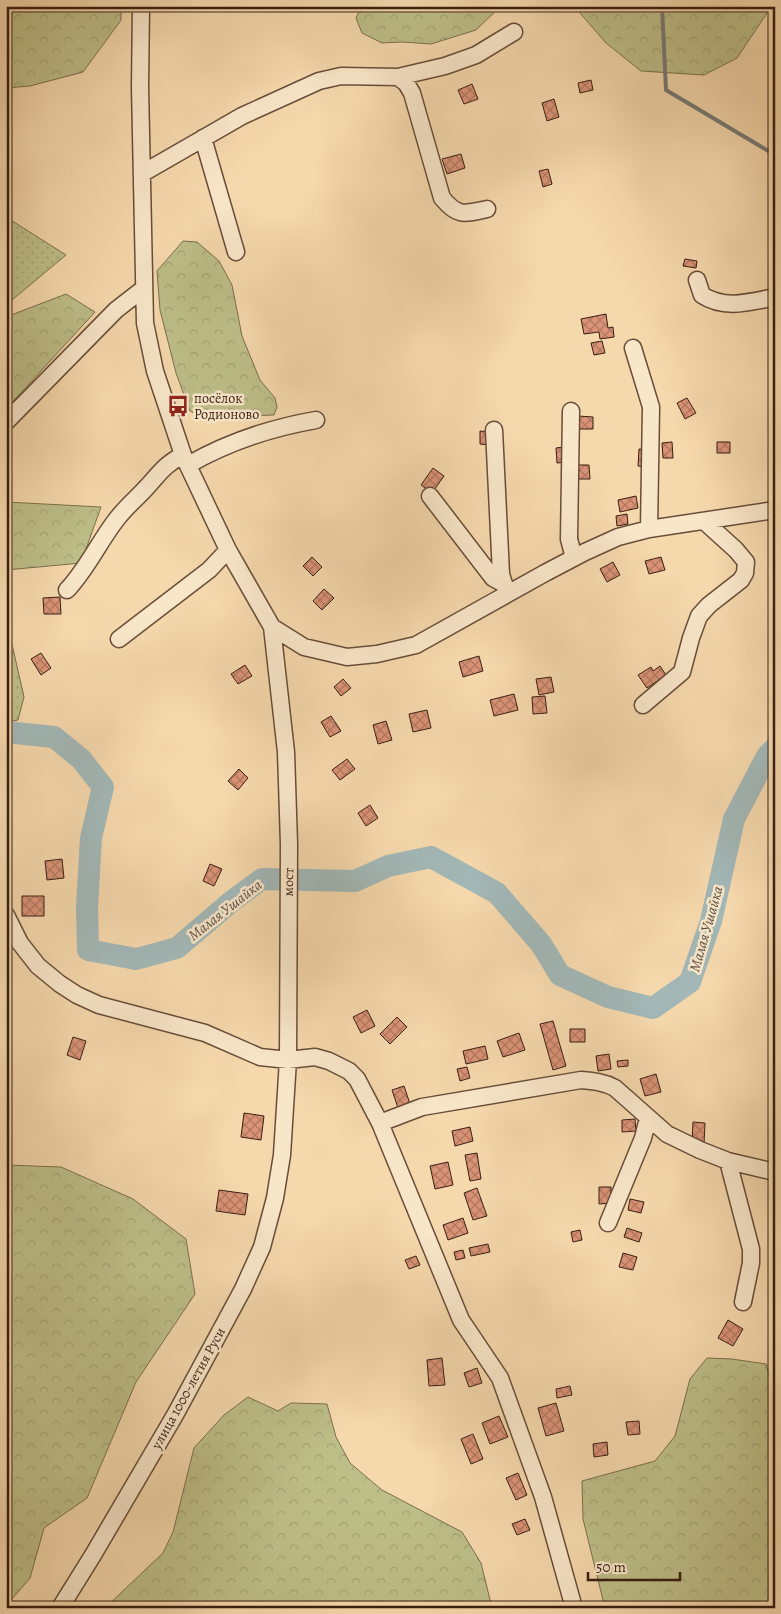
<svg xmlns="http://www.w3.org/2000/svg" width="781" height="1614" viewBox="0 0 781 1614" font-family="Alegreya,serif">
<defs>
<pattern id="forest-crowns" width="20" height="18" patternUnits="userSpaceOnUse" patternTransform="scale(1.25)"><rect width="20" height="18" fill="#bdbe88"/><path d="M2 6a3 3 0 1 1 6 0M12 15a3 3 0 1 1 6 0" fill="none" stroke="#a3a374"/></pattern>
<pattern id="garden-dots" width="8" height="8" patternUnits="userSpaceOnUse" patternTransform="scale(1.25)"><rect width="8" height="8" fill="#bdbe88"/><path d="M2 2h.1M6 6h.1" fill="none" stroke="#a3a374" stroke-width="1.8" stroke-linecap="round"/></pattern>
<pattern id="building-cross-hatch" width="8" height="8" patternUnits="userSpaceOnUse" patternTransform="scale(1.25)"><rect width="8" height="8" fill="#da9376"/><path d="M0 0l8 8M0 8l8-8" fill="none" stroke="#b27760"/></pattern>
</defs>
<rect width="100%" height="100%" fill="#f5d8ac"/>
<filter id="stains"><feTurbulence type="fractalNoise" baseFrequency=".004" numOctaves="4"/><feColorMatrix values="0 0 0 0 .2 0 0 0 0 .09 0 0 0 0 .02 0 0 0 .5 -.17"/></filter>
<radialGradient id="worn" r=".72"><stop offset=".6" stop-color="#630" stop-opacity="0"/><stop offset="1" stop-color="#630" stop-opacity=".3"/></radialGradient>
<!-- forest -->
<path fill="url(#forest-crowns)" stroke="#7b6e4e" d="M6,6h115v14l-38,52 -53,14 -24,2z
M362,6h139l-25,24 -45,14 -29,-2 -20,1 -20,-10 -6,-15z
M574,6h194l-1,7 -30,45 -33,17 -63,-4 -35,-28z
M183,241l14,1 22,19 13,24 10,51 18,44 15,18 2,9 -3,8 -70,2 -14,-6 -14,-38 -16,-63 -3,-39z
M66,294l29,18 -89,97v-92z
M6,502l95,5 -20,56 -75,7z
M6,1165l55,2 72,32 53,40 9,55 -59,88 -49,116 -43,30 -14,50 -24,28z
M707,1358l25,1 34,5 8,29 -6,215h-163l-22,-89 -1,-38 73,-20 20,-25 15,-57z
M248,1397l30,14 13,-8 36,1 9,33 14,26 32,27 80,42 19,31 11,45h-387l58,-55 10,-21 21,-84 30,-33z"/>
<!-- garden -->
<path fill="url(#garden-dots)" stroke="#7b6e4e" d="M6,217l60,38 -60,50z
M6,618l18,79 -6,23 -12,2z"/>
<g fill="none" stroke-linecap="round" stroke-linejoin="round">
<!-- stream -->
<path stroke="#787a75" stroke-width="4" d="M662,6l4,84 109,65"/>
<!-- river -->
<path stroke="#a2b7b6" stroke-width="22" d="M6,732l48,5 27,22 22,28 -12,51 -4,68 1,44 48,9 41,-11 55,-47 30,-22 93,2 33,-15 43,-9 66,36 44,51 19,31 48,22 45,11 37,-26 21,-61 23,-102 33,-63 8,-8"/>
</g>
<!-- building -->
<path fill="url(#building-cross-hatch)" stroke="#391f13" d="M591,80l2,10 -13,3 -2,-10z
M472,84l6,15 -14,5 -6,-14z
M554,99l5,18 -12,4 -5,-18z
M461,154l4,14 -18,6 -5,-15z
M548,169l4,15 -9,3 -4,-16z
M685,259l12,2 -1,7 -13,-2z
M606,314l2,14 5,-1 1,10 -14,2 -1,-7 -15,2 -3,-15z
M602,341l3,12 -11,2 -3,-12z
M687,398l9,15 -11,6 -8,-16z
M578,416l15,1v12h-16z
M480,431l10,1 -1,13 -9,-1z
M672,442l1,16h-10l-1,-15z
M717,442h13v11h-13z
M564,447l2,15 -9,1 -1,-15z
M639,449l12,1 -1,17 -12,-1z
M578,465h11l1,14h-12z
M433,468l11,8 -12,17 -11,-8z
M636,496l2,12 -18,4 -2,-12z
M627,514l1,10 -11,2 -1,-10z
M312,557l10,10 -9,9 -10,-10z
M661,557l4,13 -16,4 -4,-13z
M613,562l7,13 -13,7 -7,-13z
M324,589l10,9 -12,12 -9,-9z
M60,597l1,17h-17l-1,-16z
M41,653l10,15 -10,7 -10,-16z
M479,656l4,15 -20,6 -4,-15z
M245,665l7,11 -14,8 -7,-10z
M660,666l6,9 -19,13 -9,-13 13,-8 2,4z
M551,677l3,15 -15,3 -3,-16z
M343,679l8,9 -10,8 -7,-9z
M514,694l4,16 -24,6 -4,-16z
M545,696l2,17 -14,1 -1,-17z
M427,710l4,18 -18,4 -4,-18z
M331,716l10,15 -11,6 -9,-15z
M386,721l6,19 -14,4 -5,-19z
M347,759l8,10 -15,11 -8,-10z
M239,769l9,9 -10,12 -10,-9z
M370,805l8,13 -12,8 -8,-13z
M62,859l2,19 -17,2 -2,-19z
M210,864l12,5 -8,17 -11,-5z
M22,896h22v20h-22z
M367,1010l8,16 -14,7 -8,-16z
M397,1017l10,10 -17,17 -10,-10z
M553,1021l13,45 -13,4 -13,-46z
M570,1029h15v13h-15z
M519,1033l6,17 -22,7 -6,-16z
M73,1037l13,4 -6,19 -13,-5z
M485,1046l3,13 -22,5 -3,-13z
M609,1054l2,15 -13,2 -2,-15z
M628,1060v6l-10,1 -1,-6z
M467,1067l3,11 -10,3 -3,-12z
M656,1074l5,18 -16,4 -5,-17z
M404,1086l6,18 -12,4 -6,-18z
M244,1113l20,3 -3,24 -20,-3z
M635,1119l1,12 -14,1v-12z
M693,1122l12,1 -1,21h-12z
M470,1127l3,14 -18,5 -3,-15z
M477,1153l4,26 -11,2 -5,-26z
M448,1162l5,23 -18,4 -5,-23z
M599,1187h12v16l-12,1z
M477,1188l10,28 -14,4 -9,-27z
M219,1190l29,4 -3,21 -29,-4z
M630,1199l14,3 -3,11 -13,-3z
M463,1218l5,15 -20,7 -5,-15z
M627,1228l15,5 -3,9 -15,-5z
M580,1230l2,10 -9,2 -2,-10z
M488,1244l2,8 -19,4 -2,-8z
M463,1250l2,8 -9,2 -2,-8z
M623,1253l14,4 -4,13 -14,-3z
M416,1256l4,9 -11,4 -4,-9z
M728,1320l15,9 -10,17 -15,-8z
M442,1358l3,27 -16,1 -2,-26z
M477,1368l5,15 -13,4 -5,-14z
M570,1386l2,9 -15,3 -1,-9z
M556,1403l8,28 -18,5 -8,-28z
M499,1416l9,21 -18,7 -8,-21z
M639,1421l1,13 -12,1 -2,-13z
M473,1434l10,25 -12,5 -10,-25z
M607,1442l1,13 -14,2 -1,-13z
M518,1473l9,22 -11,5 -10,-22z
M525,1519l5,11 -13,5 -5,-11z"/>
<g fill="none" stroke-linecap="round" stroke-linejoin="round">
<!-- minor casing -->
<g stroke="#684d39" stroke-width="19">
<path id="minor" d="M398,77l8,6 6,10 30,105c16,19 22,16 45,11
M203,138l33,114
M143,173l99,-57 77,-35 22,-5 57,1 47,-11 31,-11 38,-23
M697,280l5,15c23,15 48,7 73,2
M633,348l18,59 -2,122
M571,411l-2,128 5,19
M6,422l110,-112 27,-21
M494,430l7,144 3,10 5,9
M188,465c40,-23 82,-37 128,-45
M430,496l63,82 11,6
M67,590c20,-21 32,-48 49,-70 9,-12 20,-21 30,-32 14,-15 18,-23 37,-33
M272,627l32,20 43,10 30,-3 39,-9 129,-72 40,-21 33,-15 31,-8 126,-19
M119,639l90,-69 19,-20
M643,705l39,-33 9,-34 8,-22 10,-11 32,-25 4,-7 1,-11 -10,-12 -32,-29
M6,915l14,28 18,23 22,18 17,11 22,10 106,28 55,24 28,3 27,-3 14,4 20,10 8,8 23,44 81,197 39,58 43,119 31,111
M380,1123l42,-16 159,-27c12,1 23,2 34,8l52,46 33,16 28,11 47,11
M728,1161l23,88v14l-8,39
M608,1223l35,-85 5,-20
M60,1608l33,-53 82,-140 68,-126 19,-42 13,-49 7,-43 6,-95 1,-216 -3,-92 -14,-125 -44,-77 -45,-95 -28,-84 -10,-48 -5,-236 1,-81"/>
</g>
<!-- minor -->
<use href="#minor" stroke="#f8e6c9" stroke-width="16"/>
</g>
<!-- icons -->
<defs>
<g id="bus-bare" transform="scale(1.725)"><path d="M-5-6H5V4H4V6H2V4H-2V6H-4V4H-5ZM-3.5-4V0h7V-4ZM-3.5 1.2v1.5H-2V1.2ZM2 1.2v1.5H3.5V1.2Z" fill="#8f2418" stroke="#f8e6c9" stroke-width="2.5" paint-order="stroke"/></g>
</defs>
<g fill-rule="evenodd">
<use href="#bus-bare" x="178" y="406"/>
</g>
<g text-anchor="middle" stroke-width="5" stroke-linejoin="round" paint-order="stroke">
<!-- poi labels -->
<g font-size="14" fill="#391f13" stroke="#f8e6c9" text-anchor="start">
<text x="194" y="403">посёлок<tspan x="194" dy="16">Родионово</tspan></text>
</g>
<!-- street labels -->
<g font-size="14" fill="#391f13" stroke="#f8e6c9">
<text transform="translate(288 882) rotate(-89)" y="5">мост</text>
<text transform="translate(188 1388) rotate(-61)" y="5">улица 1000-летия Руси</text>
</g>
<!-- water labels -->
<g font-size="15" font-style="italic" fill="#584d44" stroke="#f8e6c9">
<text transform="translate(225 910) rotate(-38)" y="5">Малая Ушайка</text>
<text transform="translate(706 929) rotate(-74)" y="5">Малая Ушайка</text>
</g>
</g>
<!-- margin -->
<rect width="781" height="1614" fill="none" stroke="#f5d8ac" stroke-width="25"/>
<rect x="8" y="8" width="766" height="1599" fill="none" stroke="#391f13" stroke-width="2.5"/>
<rect x="12" y="12" width="756" height="1589" fill="none" stroke="#391f13"/>
<!-- scale -->
<path d="M588 1572v8h92v-8" fill="none" stroke="#391f13" stroke-width="2.5"/>
<text x="596" y="1572" font-size="15" fill="#391f13" stroke="#f8e6c9" stroke-width="4" paint-order="stroke">50 m</text>
<rect width="100%" height="100%" filter="url(#stains)"/>
<rect width="100%" height="100%" fill="url(#worn)"/>
</svg>
